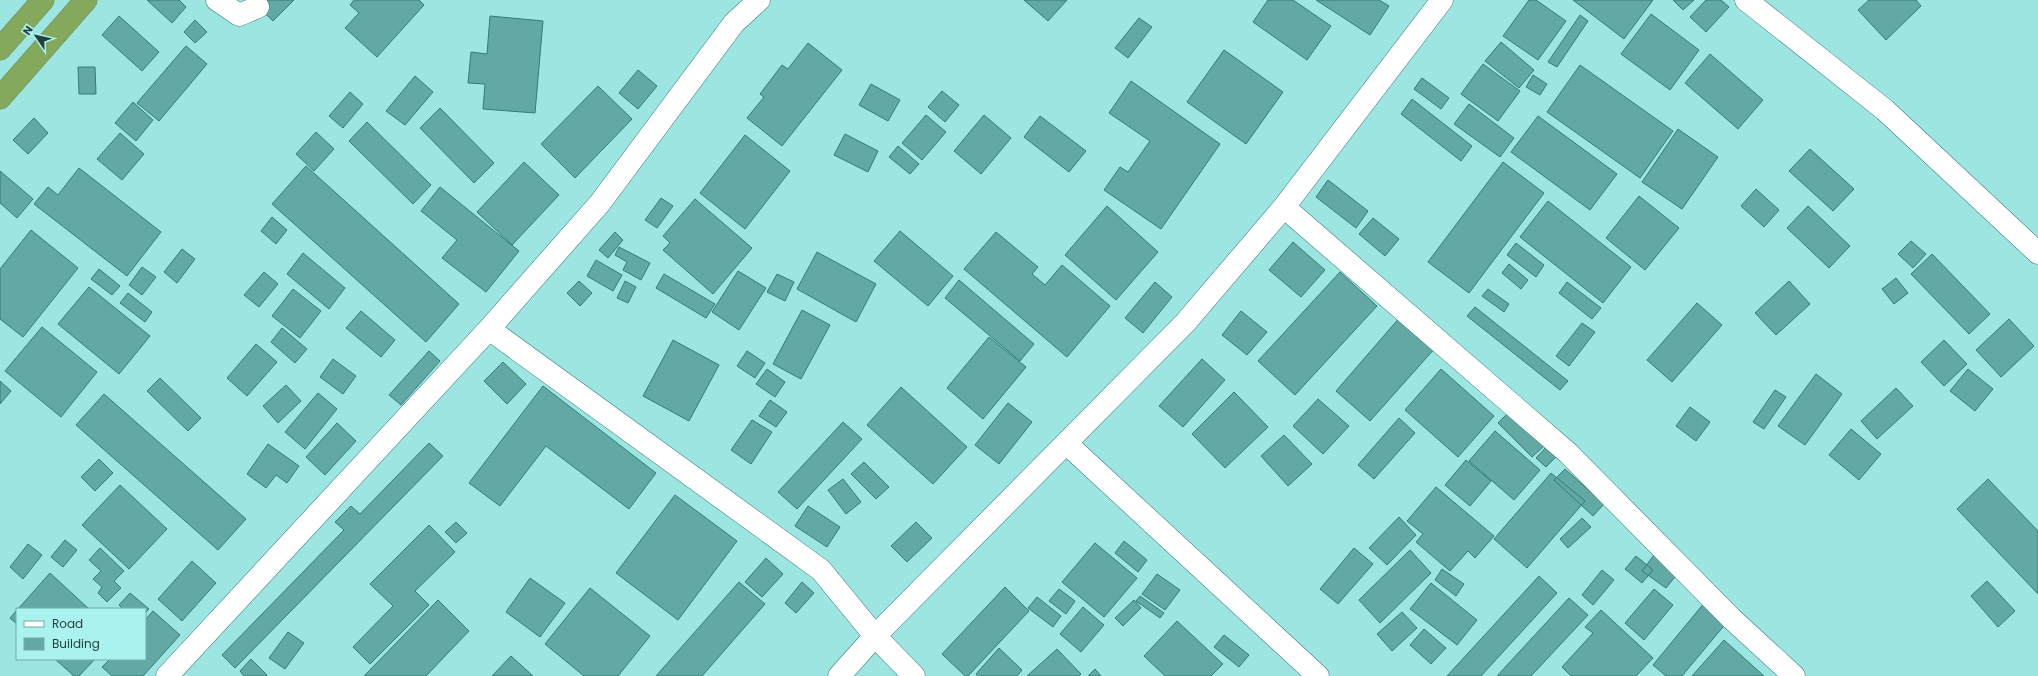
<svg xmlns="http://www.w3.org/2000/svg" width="2038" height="676" viewBox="0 0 2038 676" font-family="Poppins,sans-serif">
<rect width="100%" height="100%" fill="#9de5e0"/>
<!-- building -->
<path fill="#62a9a4" stroke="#327b77" d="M147,0h32l7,7 -14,16z
M251,0h43l-21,21z
M354,0h65l5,5 -47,52 -32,-29 14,-15 -9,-8z
M1024,0h43l-19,21z
M1268,0h25l38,26 -24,34 -54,-38z
M1316,0h63l10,6 -19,29z
M1529,0h7l30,21 -28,39 -35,-24z
M1573,0h80l-29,39z
M1673,0h21l-11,10z
M1706,0h15l8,7 -23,25 -16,-15z
M1869,0h47l5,6 -35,34 -28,-30z
M1651,14l48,36 -29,40 -49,-36z
M1580,15l8,6 -31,46 -9,-5z
M119,16l40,36 -17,19 -40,-36z
M490,16l53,5 -8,92 -52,-4 2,-25 -17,-1 3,-31 16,2z
M1139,18l13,9 -24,31 -13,-10z
M195,20l12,12 -12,11 -11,-11z
M1501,42l33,28 -15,18 -34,-27z
M808,43l34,27 -60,76 -35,-28 17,-21 -4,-3 22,-29 6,4z
M186,46l21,18 -48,57 -22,-18z
M1224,50l59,42 -37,52 -59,-42z
M1710,54l53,46 -25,29 -53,-46z
M1483,64l37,27 -22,30 -37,-27z
M1580,65l93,66 -33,47 -93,-66z
M78,67h17l1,27h-17z
M638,70l19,16 -19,23 -19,-16z
M1533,75l14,9 -7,11 -14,-8z
M415,76l18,16 -28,33 -19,-14z
M1422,78l27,20 -8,11 -27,-20z
M1131,81l89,63 -59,85 -57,-39 16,-23 8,5 22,-31 -41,-28z
M871,84l29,16 -12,21 -29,-16z
M598,86l34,33 -57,59 -34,-34z
M942,91l17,14 -14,17 -17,-15z
M350,92l13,12 -20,24 -14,-12z
M1412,99l60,47 -11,15 -60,-47z
M133,102l20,18 -17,21 -21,-18z
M1469,104l45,34 -14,19 -46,-33z
M440,108l54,55 -20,20 -54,-55z
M926,115l20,17 -24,28 -20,-17z
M984,115l27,23 -30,36 -27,-23z
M1040,116l46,35 -17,21 -45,-35z
M1538,116l79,58 -27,36 -79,-58z
M34,118l14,15 -20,21 -15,-14z
M367,122l64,63 -18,19 -64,-63z
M1678,129l40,28 -36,52 -40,-27z
M316,132l18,17 -20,22 -18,-17z
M120,133l24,21 -22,26 -25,-21z
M845,134l33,17 -10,21 -34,-17z
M745,135l45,36 -45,58 -45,-36z
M898,146l21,18 -9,10 -21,-17z
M1810,149l44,40 -21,22 -44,-40z
M524,162l35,33 -47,50 -35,-33z
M1503,162l41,31 -75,100 -41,-31z
M306,166l153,138 -33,38 -154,-138z
M79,168l82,64 -34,44 -93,-72 14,-17 10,8z
M0,171l33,28 -16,19 -17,-15z
M1328,180l40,31 -12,17 -40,-31z
M440,187l79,64 -33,41 -44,-34 15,-18 -36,-29z
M1756,189l23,21 -15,17 -23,-21z
M1639,196l40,32 -34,42 -39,-32z
M661,198l12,8 -16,22 -12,-8z
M695,199l57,49 -39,46 -50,-44 7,-7 -7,-7z
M1548,201l83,66 -28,36 -83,-66z
M1107,206l51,46 -42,48 -51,-45z
M1808,206l42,40 -21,22 -42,-40z
M272,217l15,13 -11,14 -15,-13z
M1373,218l26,21 -14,17 -26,-22z
M31,230l47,38 -55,69 -23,-18v-50z
M900,231l53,45 -25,30 -54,-45z
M615,232l8,8 -15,18 -9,-8z
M996,232l42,35 -6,7 13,11 17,-20 48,41 -43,51 -103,-88z
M1911,241l15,13 -13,14 -15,-14z
M1293,242l32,28 -24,27 -32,-27z
M1516,243l28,22 -8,12 -29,-22z
M619,247l31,16 -9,17 -18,-10 4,-8 -12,-7z
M182,249l13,10 -18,24 -13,-11z
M817,252l59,32 -20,38 -59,-33z
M303,253l42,35 -16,21 -42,-35z
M1932,254l58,60 -21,20 -58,-60z
M596,260l26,15 -9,16 -26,-15z
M1509,264l19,16 -7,9 -19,-16z
M142,267l14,10 -14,18 -13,-10z
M99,269l21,17 -8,9 -21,-16z
M738,271l28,17 -27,42 -27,-18z
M264,272l14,12 -19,23 -15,-12z
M1340,272l37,34 -82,89 -37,-34z
M664,274l51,30 -9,14 -50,-30z
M777,274l17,8 -9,19 -18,-9z
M1896,278l12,15 -14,11 -12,-15z
M959,280l75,64 -14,17 -75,-63z
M579,281l13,12 -12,13 -13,-13z
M625,281l11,6 -8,16 -11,-5z
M1789,281l21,23 -34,31 -21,-22z
M1155,282l17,15 -29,36 -18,-15z
M1567,282l34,26 -9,11 -33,-26z
M89,287l61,49 -31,38 -61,-50z
M293,289l28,22 -21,27 -28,-22z
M1488,289l21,15 -5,8 -22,-16z
M128,293l24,19 -7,10 -25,-19z
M1697,303l25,22 -50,57 -25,-22z
M1475,307l93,74 -8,9 -93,-74z
M802,310l28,15 -29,54 -28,-15z
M361,311l34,29 -14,17 -35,-29z
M1241,311l26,21 -20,23 -25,-20z
M1401,316l35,31 -66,74 -34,-30z
M2009,319l25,27 -33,31 -25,-27z
M1582,323l13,9 -26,34 -13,-10z
M42,327l55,45 -36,45 -56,-46z
M282,328l25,21 -12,14 -24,-21z
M989,337l37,30 -43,52 -36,-31z
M673,340l46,25 -30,56 -46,-25z
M1944,340l23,24 -23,22 -23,-24z
M256,344l21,18 -30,34 -20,-18z
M429,351l11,10 -39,44 -12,-10z
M747,351l18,12 -10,15 -18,-12z
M333,359l23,17 -13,18 -23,-17z
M1202,359l23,21 -42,47 -24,-21z
M503,362l23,22 -19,20 -23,-23z
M767,369l18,13 -10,15 -19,-13z
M1441,369l53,47 -36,41 -53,-47z
M1968,369l25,20 -18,22 -25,-20z
M1816,374l26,20 -37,51 -27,-19z
M160,378l41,40 -13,13 -41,-40z
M0,381l11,10 -11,13z
M286,385l15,16 -23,22 -15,-17z
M543,386l113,87 -27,36 -83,-63 -46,60 -31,-23z
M901,387l66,60 -34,37 -66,-59z
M1896,388l17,18 -36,33 -16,-18z
M1775,390l11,7 -22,32 -11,-7z
M1234,392l34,35 -43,41 -33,-34z
M318,393l19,16 -32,40 -20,-17z
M104,394l142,125 -28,31 -142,-125z
M1318,399l31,27 -26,28 -30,-28z
M770,400l17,12 -11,15 -17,-11z
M1008,403l24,19 -33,42 -24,-19z
M1690,407l20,15 -14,19 -20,-15z
M1510,411l35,34 -13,12 -34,-34z
M1399,418l16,15 -41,46 -16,-14z
M752,420l20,12 -21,32 -20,-14z
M843,422l19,17 -65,70 -19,-17z
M337,423l19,18 -31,34 -19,-18z
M1851,429l30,25 -22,26 -30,-25z
M1495,431l45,39 -26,30 -45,-39z
M1284,435l28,29 -24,22 -27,-30z
M429,443l14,13 -208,212 -13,-13 122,-125 -9,-8 16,-16 9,8z
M268,444l31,22 -12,17 -11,-8 -10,13 -19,-14z
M1549,444l10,10 -13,13 -10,-9z
M99,459l14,14 -18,18 -14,-14z
M1466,460l25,21 -21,25 -25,-21z
M864,462l25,25 -13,12 -25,-25z
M1565,469l39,35 -11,12 -39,-36z
M1551,473l34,28 -58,67 -33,-29z
M843,479l18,23 -15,12 -18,-24z
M1988,479l50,52v63l-81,-85z
M120,485l47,44 -38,40 -47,-44z
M1436,487l58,49 -19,22 -7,-7 -18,20 -34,-29 7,-8 -16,-13z
M675,495l62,46 -59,79 -62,-47z
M808,506l32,21 -13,20 -32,-21z
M1399,517l17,18 -29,30 -18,-17z
M1582,518l9,9 -23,21 -8,-9z
M456,522l11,11 -11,10 -11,-11z
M916,522l16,16 -25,24 -16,-16z
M429,525l26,27 -40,39 14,14 -59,59 -17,-17 40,-41 -23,-22z
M65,540l12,10 -14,17 -12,-10z
M1124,541l23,19 -9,12 -23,-19z
M1095,543l42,35 -33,39 -42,-35z
M28,544l14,11 -19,24 -13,-12z
M100,548l24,23 -10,10 7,7 -14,14 -9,-9 4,-6 -9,-8 8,-8 -12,-11z
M1354,548l19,16 -35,40 -18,-15z
M1410,550l21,23 -51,50 -21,-23z
M1654,555l24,18 -12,15 -24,-17z
M1636,556l17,14 -11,13 -17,-14z
M766,558l17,16 -21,23 -17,-15z
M192,561l24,22 -34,38 -24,-22z
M1442,569l22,15 -8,12 -21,-16z
M1602,570l12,10 -21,25 -11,-10z
M50,573l39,36h-71z
M1157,574l23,16 -15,20 -23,-16z
M1539,576l18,17 -76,83h-34z
M530,578l35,25 -25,34 -34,-25z
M1987,581l28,30 -17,16 -27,-31z
M739,582l26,22 -63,72h-46z
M802,582l12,11 -18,20 -11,-10z
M1431,583l46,37 -20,25 -47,-36z
M1005,587l24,24 -61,65h-3l-23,-22z
M590,588l60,48 -32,40h-34l-39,-32z
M1059,589l16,12 -9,13 -17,-13z
M1654,589l19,16 -29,35 -19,-17z
M130,593l19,16 -4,4v-4h-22l-4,-4z
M1140,596l24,17 -4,5 -24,-17z
M1037,597l24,19 -8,11 -25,-19z
M1569,598l19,17 -57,61h-34z
M438,600l31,31 -43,45h-62z
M1134,600l7,8 -18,18 -8,-8z
M1705,602l23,19 -46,55h-16l-13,-11z
M1083,607l21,18 -23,27 -21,-18z
M17,610v14l-7,-6z
M1601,610l52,48 -17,18h-65l-9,-9 31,-34 -8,-6z
M153,611l27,24 -37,41h-31l-10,-9 8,-8h35v-39z
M1402,612l15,16 -25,23 -15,-17z
M1177,621l46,43 -12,12h-46l-21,-20z
M1424,629l22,19 -15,16 -21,-19z
M288,632l16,11 -19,26 -16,-11z
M1224,635l25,20 -10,12 -25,-20z
M1724,640l40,36h-72z
M999,648l23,22 -5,6h-39l-2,-2z
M1057,649l24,25 -2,2h-52z
M511,656l22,20h-41z
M55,659h40l-16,17h-5z
M251,659l16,16 -1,1h-22l-4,-5z
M1095,669l6,7h-13z"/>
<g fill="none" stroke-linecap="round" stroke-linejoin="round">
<!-- minor casing -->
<g stroke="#337b77" stroke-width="23">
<path id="minor" d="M217,0l22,15 19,-8
M1746,0l139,110 153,143
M1284,207l284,246 164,166 62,57
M489,329l332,241 54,66 39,40
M1066,443l252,233
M167,676l322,-347 111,-126 134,-180 25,-23
M839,676l36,-40 310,-313 99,-116 158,-207"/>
</g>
<!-- highway casing -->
<g stroke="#628452" stroke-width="23">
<path id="highway" d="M0,49l43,-49
M0,98l86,-98"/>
</g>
<!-- minor -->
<use href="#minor" stroke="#fff" stroke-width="22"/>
<!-- highway -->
<use href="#highway" stroke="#84a95c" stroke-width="22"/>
</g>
<!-- legend -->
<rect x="16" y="608" width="130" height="52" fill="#aaf2ed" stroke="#74aba7"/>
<rect x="24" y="621" width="20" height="6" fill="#ffffff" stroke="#74aba7"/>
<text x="52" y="628" font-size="12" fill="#22403e">Road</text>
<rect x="24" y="638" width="20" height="12" fill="#62a9a4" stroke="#74aba7"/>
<text x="52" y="648" font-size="12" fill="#22403e">Building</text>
<!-- north arrow -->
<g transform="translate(36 36) rotate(304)" stroke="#aaf2ed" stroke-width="3" paint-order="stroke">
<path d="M0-3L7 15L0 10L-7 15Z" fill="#22403e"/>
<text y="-6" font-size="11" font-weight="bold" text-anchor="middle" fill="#22403e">N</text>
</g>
</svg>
